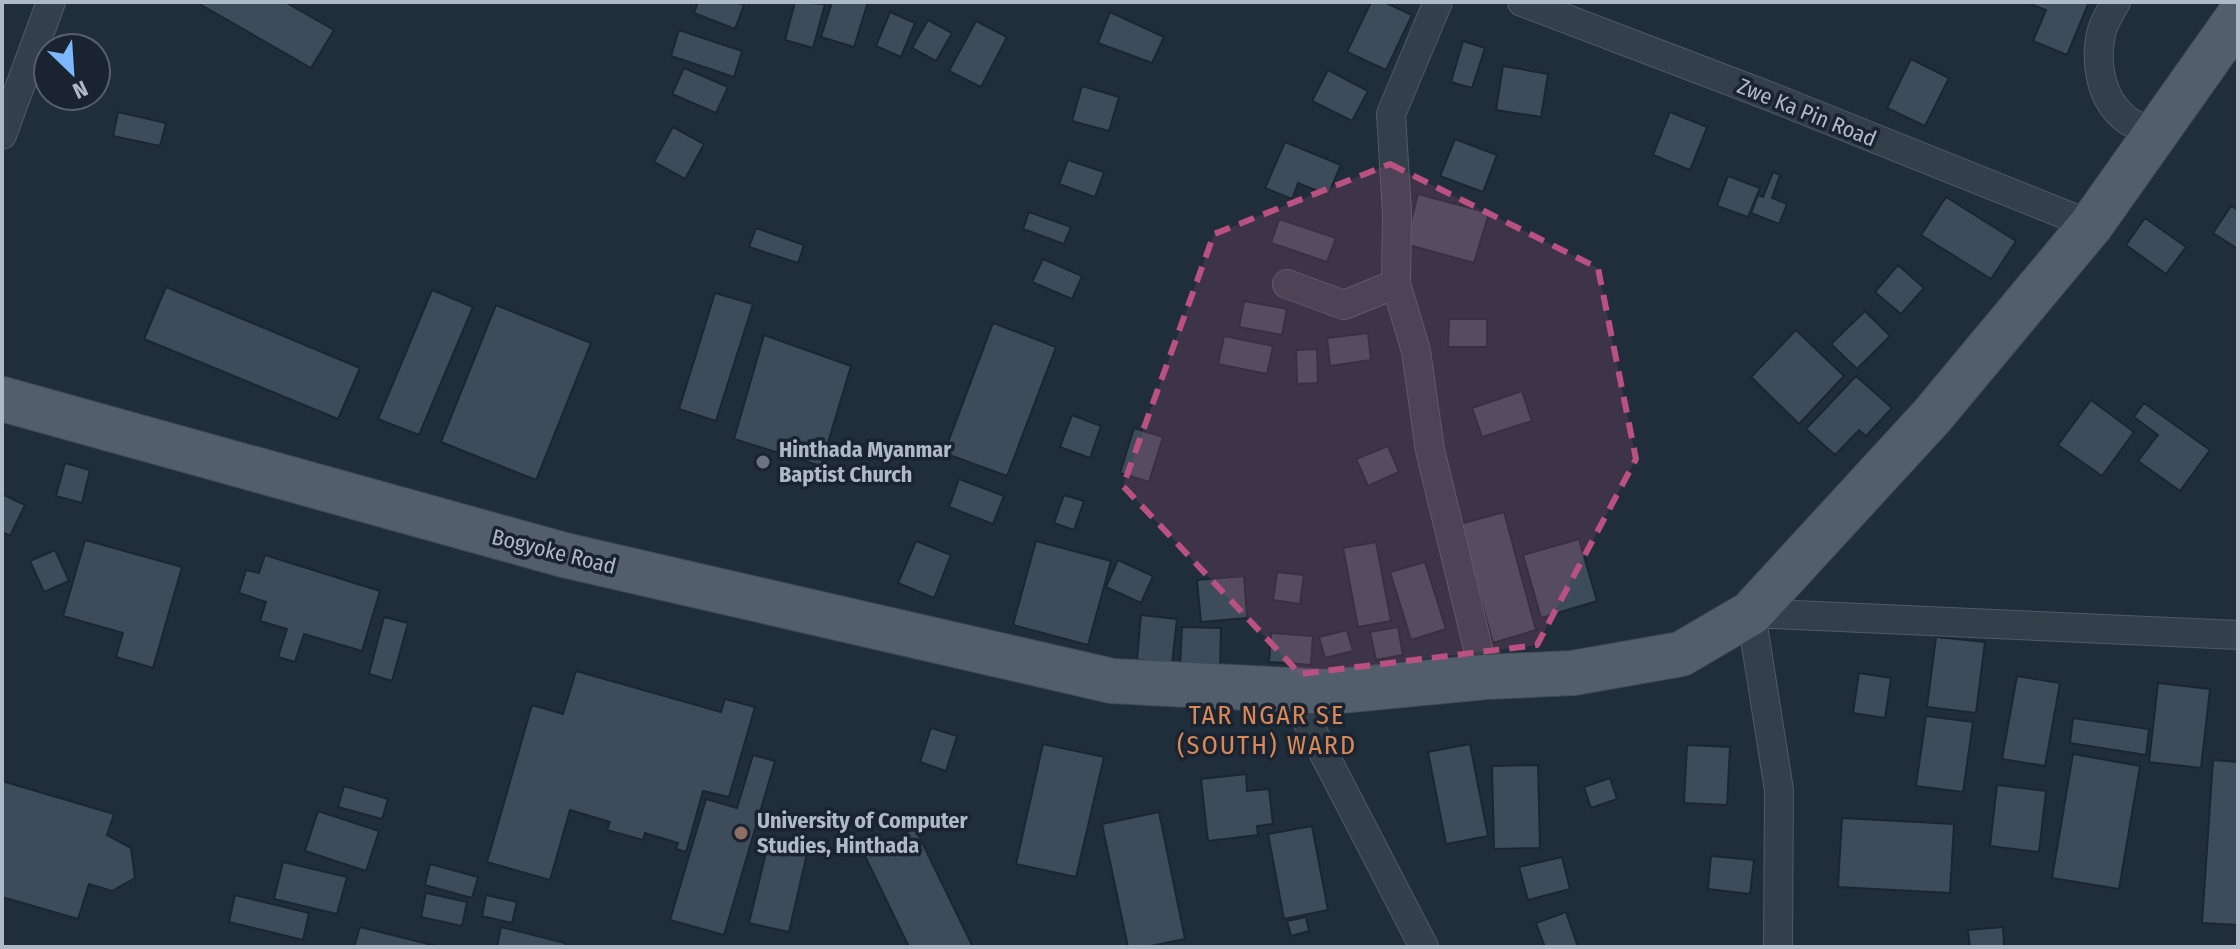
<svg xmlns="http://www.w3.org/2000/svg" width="2240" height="949" viewBox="0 0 2240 949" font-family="'Fira Sans Condensed',sans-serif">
<rect width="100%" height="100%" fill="#202e3b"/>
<!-- building -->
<path fill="#3c4c5b" stroke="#1b2632" stroke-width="2" d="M196,2h89l49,28 -23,38z
M698,2h37l9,3 -9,24 -41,-16z
M795,2l30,2 -12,44 -28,-8z
M832,2h36l-14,45 -33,-10z
M1371,2h13l28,13 -26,55 -39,-18z
M2025,2h64l-22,53 -34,-14 13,-31z
M890,12l25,11 -14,34 -25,-11z
M1110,12l54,25 -12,26 -54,-20z
M928,20l24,13 -16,28 -24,-13z
M976,21l31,16 -26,50 -32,-16z
M679,30l63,21 -8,26 -63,-21z
M1463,41l22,7 -13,40 -21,-6z
M1911,59l38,19 -24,48 -38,-18z
M1503,66l45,8 -7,43 -45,-7z
M684,68l44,19 -12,26 -44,-19z
M1328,70l40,21 -16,30 -40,-20z
M1082,86l37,11 -10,34 -37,-10z
M118,112l48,11 -6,23 -47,-10z
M1670,112l37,15 -17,43 -37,-15z
M673,127l31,17 -19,35 -31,-17z
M1455,139l42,16 -14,37 -43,-16z
M1285,142l56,23 -13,30 -30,-12 -6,16 -27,-11z
M1068,160l36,12 -9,25 -36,-13z
M1773,172l7,3 -8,23 15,6 -8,20 -28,-11 7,-18 5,2z
M1728,176l32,12 -12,29 -31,-11z
M1418,194l71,19 -15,50 -69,-19z
M1946,197l70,44 -25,38 -70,-44z
M2231,206l7,4v39l-25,-16z
M1029,212l42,15 -7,17 -41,-15z
M2145,218l41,29 -20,27 -40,-29z
M1279,219l57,19 -9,24 -56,-19z
M756,228l48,17 -6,18 -49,-16z
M1043,259l39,17 -10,23 -40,-17z
M1898,265l26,23 -23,26 -26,-22z
M166,287l194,81 -22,51 -194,-80z
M432,290l41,17 -54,128 -41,-16z
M715,293l38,11 -37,117 -37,-12z
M1244,301l43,8 -5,26 -43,-8z
M496,305l95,38 -55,137 -95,-38z
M1865,311l25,25 -33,33 -26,-25z
M1449,319h38v28h-39z
M993,323l63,24 -49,129 -63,-23z
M1796,330l48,46 -45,48 -48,-47z
M1368,333l3,27 -41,6 -3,-28z
M764,335l87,31 -30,100 -87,-27z
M1224,336l49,10 -6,28 -49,-10z
M1317,349l1,34 -21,1 -1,-34z
M1856,376l36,32 -26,28 -7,-6 -24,25 -29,-26z
M1522,391l10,30 -50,16 -10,-29z
M2091,400l43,32 -32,44 -44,-31z
M2144,403l66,47 -30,41 -42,-30 20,-26 -24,-18z
M1072,415l29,11 -11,32 -30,-11z
M1134,428l29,9 -14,45 -29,-9z
M1388,446l11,26 -31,14 -12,-27z
M65,463l25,7 -8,33 -26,-7z
M959,479l45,17 -11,28 -44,-17z
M2,494l23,11 -15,31 -8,-4z
M1064,495l20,6 -10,29 -20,-7z
M1504,512l32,118 -43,13 -33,-119z
M1579,539l18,62 -56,17 -18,-63z
M85,540l97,27 -29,101 -37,-11 7,-24 -60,-17z
M916,541l35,14 -17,43 -36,-15z
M1036,541l75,20 -23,84 -75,-20z
M1376,542l15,79 -33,6 -15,-79z
M55,550l14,31 -25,11 -14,-31z
M265,555l115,36 -18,60 -58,-17 -9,28 -17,-5 9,-28 -27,-8 6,-19 -27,-9 7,-23 13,3z
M1118,560l35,16 -12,27 -35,-16z
M1425,562l21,67 -35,11 -21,-68z
M1277,572l27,3 -4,29 -27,-4z
M1244,576l3,42 -46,4 -4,-42z
M1141,615l36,4 -5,45 -35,-4z
M384,617l24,6 -16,58 -23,-7z
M1182,627l39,1 -1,42 -40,-2z
M1398,627l5,28 -27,5 -6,-28z
M1347,630l6,21 -28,7 -6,-21z
M1271,633l42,3 -2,29 -42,-3z
M1936,637l49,5 -9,71 -49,-6z
M576,671l145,41 4,-13 30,8 -26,90 -26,-6 -17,61 -10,-3 2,-6 -33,-10 -2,7 -36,-10 3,-8 -40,-12 -20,70 -63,-18 45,-157 31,9z
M1859,673l32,5 -6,40 -32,-5z
M2017,676l43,7 -15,83 -43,-7z
M2158,683l52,6 -9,79 -52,-6z
M1926,716l47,6 -10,70 -47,-6z
M2073,718l76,11 -3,26 -76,-12z
M931,728l26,8 -11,35 -26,-9z
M1043,744l61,13 -28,120 -60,-13z
M1470,744l18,92 -42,8 -18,-92z
M1687,745l43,2 -3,58 -43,-2z
M2073,754l67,12 -21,123 -67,-11z
M753,755l22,6 -51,174 -54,-15 36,-121 31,9z
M2213,760l25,2v163l-36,-2z
M1538,765l2,83 -46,1 -2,-83z
M1246,774l1,17 22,-2 4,35 -16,2 1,9 -50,6 -7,-62z
M1610,778l7,21 -26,9 -7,-21z
M2,781l112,33 -7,21 24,13 4,30 -23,13 -23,-7 -11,35 -76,-22z
M1997,785l49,6 -7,61 -49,-6z
M344,786l44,13 -6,20 -44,-12z
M318,811l61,20 -13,40 -61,-20z
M1159,812l26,127 -39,8h-18l-26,-123z
M1842,818l112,6 -4,69 -112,-6z
M1312,826l16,84 -44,9 -16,-85z
M915,828l58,119h-64l-45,-93z
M769,840l39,9 -19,83 -40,-9z
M1711,856l43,4 -4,34 -42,-5z
M1562,857l8,32 -42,11 -9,-33z
M283,862l64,15 -10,37 -63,-15z
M430,864l48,13 -6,21 -47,-13z
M426,893l41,9 -5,24 -41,-9z
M235,895l74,18 -6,27 -74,-18z
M486,895l31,7 -5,21 -30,-7z
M1566,912l12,35h-33l-9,-24z
M1306,917l3,14 -18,5 -4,-15z
M360,927l76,19 -1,1h-81z
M501,927l64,16 -1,4h-67z
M2003,927l1,20h-34l-2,-17z"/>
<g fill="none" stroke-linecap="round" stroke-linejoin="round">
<!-- street casing -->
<g stroke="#4f5a66" stroke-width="30">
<path id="street" d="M1438,2l-47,112 6,99 -1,71 20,67 14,99 55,227
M1522,2l247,94 322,129
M2116,2c-5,9 -11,18 -14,28 -8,31 -2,70 25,90 8,6 19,10 28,14
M2,135l49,-133
M1287,284l57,21 52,-21
M1291,690l133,257
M1778,947l1,-157 -28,-177 487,22"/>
</g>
<!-- primary casing -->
<g stroke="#404b58" stroke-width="46">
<path id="primary" d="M2,399l562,156 548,126 217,11 156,-15 88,-4 108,-19 70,-41 181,-197 159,-191 147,-208"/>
</g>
<!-- street -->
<use href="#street" stroke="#343f4c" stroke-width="28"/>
<!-- primary -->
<use href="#primary" stroke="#525e6c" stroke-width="44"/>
</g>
<!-- marked area -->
<path fill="#bb5181" fill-opacity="0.2" stroke="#bb5181" stroke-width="6" stroke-dasharray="16 10" stroke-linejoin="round" d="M1390,164l208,104 38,191 -99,186 -237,29 -177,-188 91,-252z"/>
<!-- markers -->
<circle fill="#6b7280" stroke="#1a2430" stroke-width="3" cx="763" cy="462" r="8"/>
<circle fill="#8d6e63" stroke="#1a2430" stroke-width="3" cx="741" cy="833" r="8"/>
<g text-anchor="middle" stroke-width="7" stroke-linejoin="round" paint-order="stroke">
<!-- street labels -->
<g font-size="22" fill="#afbac8" stroke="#1a2430">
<text transform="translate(1807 112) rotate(22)" y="8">Zwe Ka Pin Road</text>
<text transform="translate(554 551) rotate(14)" y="8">Bogyoke Road</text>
</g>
<!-- poi labels -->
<g font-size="22" font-weight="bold" fill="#afbac8" stroke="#1a2430" text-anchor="start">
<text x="779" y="457">Hinthada Myanmar<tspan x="779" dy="25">Baptist Church</tspan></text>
<text x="757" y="828">University of Computer<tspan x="757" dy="25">Studies, Hinthada</tspan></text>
</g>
<!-- quarter labels -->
<g font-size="26" letter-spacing="2" fill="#da8857" stroke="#1a2430">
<text x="1267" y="724">TAR NGAR SE<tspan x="1267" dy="30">(SOUTH) WARD</tspan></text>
</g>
</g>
<!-- border -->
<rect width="2240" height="949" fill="none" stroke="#afbac8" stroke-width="8"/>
<!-- north arrow -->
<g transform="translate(72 72) rotate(155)"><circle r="38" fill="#1a2430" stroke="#56606d" stroke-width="2"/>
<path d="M0-6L14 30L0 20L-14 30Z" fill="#7db7fe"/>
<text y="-12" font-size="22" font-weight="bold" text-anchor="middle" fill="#afbac8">N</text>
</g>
</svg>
